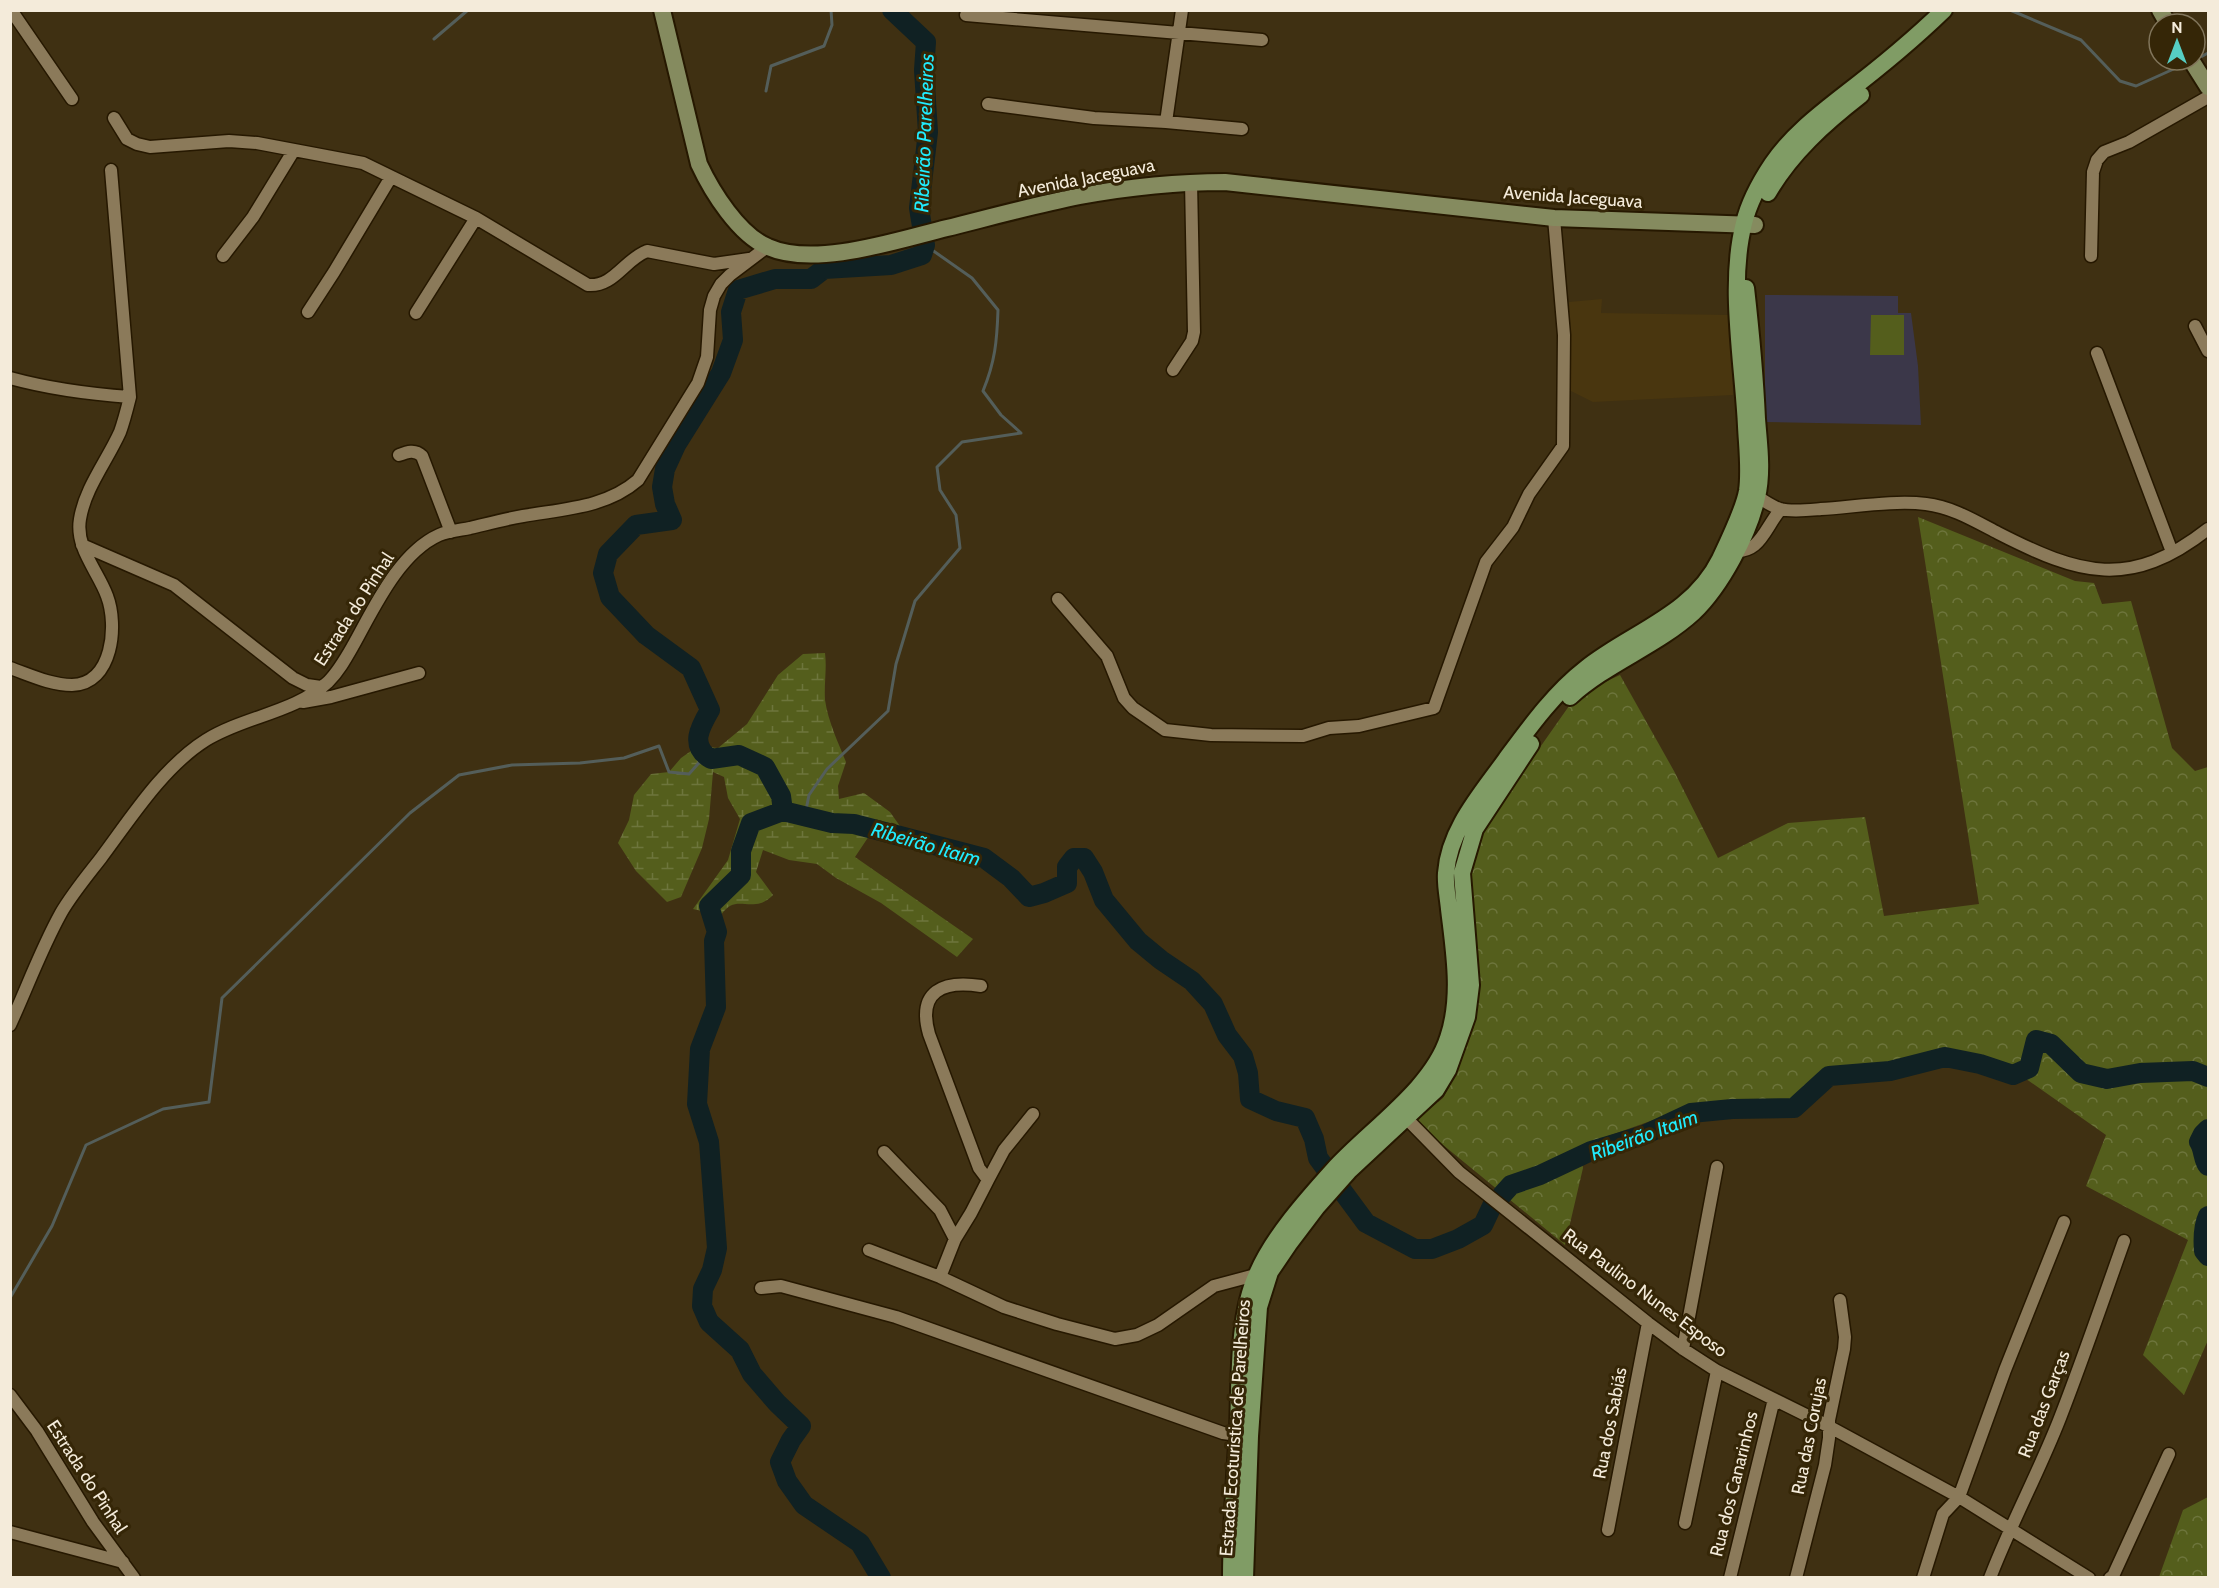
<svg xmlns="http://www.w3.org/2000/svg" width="2219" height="1588" viewBox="0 0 2219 1588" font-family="Cabin,sans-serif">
<defs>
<pattern id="forest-crowns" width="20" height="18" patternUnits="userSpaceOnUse" patternTransform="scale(1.5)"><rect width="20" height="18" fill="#545e1c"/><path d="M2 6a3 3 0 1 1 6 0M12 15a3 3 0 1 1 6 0" fill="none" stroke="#6d753c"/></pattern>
<pattern id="wetland-marsh" width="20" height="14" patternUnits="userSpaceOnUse" patternTransform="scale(1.5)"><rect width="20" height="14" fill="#545e1c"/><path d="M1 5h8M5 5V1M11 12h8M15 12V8" fill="none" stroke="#6d753c"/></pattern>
</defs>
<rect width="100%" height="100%" fill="#3f3012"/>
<!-- built -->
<path fill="#49360f" d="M1602,299l-1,14 130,2 2,80 -140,7 -22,-11 -2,-89z"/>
<!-- education -->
<path fill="#3b3749" d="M1765,295l133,1v17h13l7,53 3,59 -156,-3z"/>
<!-- forest -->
<path fill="url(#forest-crowns)" d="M1918,517l157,64 19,2 8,21 29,-3 41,147 23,23 13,-4v573l-24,55 -41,-40 45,-115 -102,-54 20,-51 -97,-68 -66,-16 -52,12 -64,4 -35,33 -102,7 -110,39 3,22 -18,77 -128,-105 -20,-21 26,-21 13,-24 18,-47 4,-45 -10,-104 15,-45 13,-23 73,-104 27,-20 24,-11 54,96 44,87 70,-35 77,-6 19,99 95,-12z
M2208,1497v80h-49l24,-67z"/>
<!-- wetland -->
<path fill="url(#wetland-marsh)" d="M825,653c2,15 -1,31 0,47 3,21 13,42 21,62l-8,24 1,13 25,-6 26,19 12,17 -33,7 -14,21 118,82 -16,18 -76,-54 -45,-25 -19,-14 -28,-4 -26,-10 -7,22 17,23c-3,3 -8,7 -12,8 -17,5 -27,-7 -40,12l-28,-6 35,-49 12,-41 -12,-21 -4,-21 -11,-5 -4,47 -7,29 -21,49 -14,5 -31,-31 -18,-28 11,-23 5,-25 17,-21 18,-2 12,-14 17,-12 20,2 29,-24 31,-49 25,-21z"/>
<!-- green -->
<path fill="#545e1c" d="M1871,315h33v40h-34z"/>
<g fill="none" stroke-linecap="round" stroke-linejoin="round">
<!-- stream -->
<path stroke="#545e5a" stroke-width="3" d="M2010,10l71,30 39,41 16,5 51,-23
M434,39l34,-29
M2197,59l11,-6
M766,91l5,-25 53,-20 8,-21 -1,-15
M805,815l4,-20 18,-26 61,-58 8,-47 19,-63 45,-53 -4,-33 -16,-25 -3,-23 25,-25 59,-9 -20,-18 -18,-24c12,-29 14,-50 15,-81l-26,-32 -47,-33
M10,1298l42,-72 34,-81 77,-36 46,-7 13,-104 188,-185 49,-38 53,-10 68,-2 44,-5 35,-12 10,26 20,2 16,-18"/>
<!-- river -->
<path stroke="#102123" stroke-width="20" d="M783,811l49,12 22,1 130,34 27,20 18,19 15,-4 23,-10v-16l7,-9h10l9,14 11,28 34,41 23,19 31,21 21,23 14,31 16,21 5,17 2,26 26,12 29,7 9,21 4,19 48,65 49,26h17l26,-10 25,-14 10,-21
M2208,1129l-5,5 -4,8c5,7 4,19 9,24
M1502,1195l9,-10 29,-10 51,-24 53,-16 47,-22 41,-4 62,-1 35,-32 61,-5 55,-14 35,7 33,11 16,-7 7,-28 15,4 30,29 26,6 33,-6 53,-2 15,6
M2208,1216c-5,11 -5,23 -4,35l4,5
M881,1578l-21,-35 -56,-38 -17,-24 -7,-19 11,-22 10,-14 -24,-23 -25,-29 -12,-24 -31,-28 -7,-16 1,-17 9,-19 5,-22 -8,-106 -12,-38 3,-55 16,-42 -2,-66 3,-9 -8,-26 32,-31v-24l10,-28 32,-12 -2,-15 -16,-29 -26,-12 -28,4c-22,-13 -11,-32 -1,-49l-19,-42 -45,-33 -36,-38 -7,-24 5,-19 28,-29 36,-5 -7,-16 -3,-17 3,-18 11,-24 45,-72 12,-33 -2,-28 7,-22 37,-11h36l13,-10 67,-4 31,-10 3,-10 -6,-37 9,-76 -4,-62 2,-28 -34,-32"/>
<!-- minor casing -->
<g stroke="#261800" stroke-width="15">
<path id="minor" d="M11,10l61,89
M966,15l296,25
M988,104l106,14 72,4 76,7
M114,118l13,21 10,5 13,3 79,-6 28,2 106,20 113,55 112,67c26,2 36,-25 59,-34l67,13 35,-5
M1166,122l16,-112
M223,256l30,-39 41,-67
M2091,256l2,-84 4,-12 7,-8 25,-10 79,-45
M308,312l26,-40 57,-95
M416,313l60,-95
M2195,326l13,25
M2097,353l75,199
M1173,370l19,-29 2,-9 -3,-150
M10,378c40,11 79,16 120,19
M399,455c8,-3 16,-6 23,1l29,76
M1752,494c9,4 18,12 28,15 12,3 29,1 41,0 32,-2 74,-9 105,-5 26,3 49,17 72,29 82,42 132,57 210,-4
M82,545l92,40 119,93 14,7 14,2
M1731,550c29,6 34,-23 50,-41
M1058,599l49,57 17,42 9,10 32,22 46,5 92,1 26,-8 30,-2 75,-18 52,-146 27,-35 16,-33 34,-48 1,-111 -10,-117
M10,668c20,7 41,17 62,17 41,-1 46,-60 35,-89 -9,-25 -32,-48 -27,-77 5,-31 27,-58 40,-87 4,-11 7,-23 10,-35l-19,-227
M303,702l28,-5 88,-24
M10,1025c17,-37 31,-76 51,-112 11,-19 26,-37 40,-55 30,-40 62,-91 105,-118 39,-24 88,-27 122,-58 11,-11 18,-24 26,-38 20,-36 45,-91 85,-109 9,-4 21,-5 31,-7 17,-4 35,-9 53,-12 39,-7 83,-8 115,-36l60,-97 9,-26 3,-47 4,-14 7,-12 9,-9 37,-28
M1407,1119l52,53 189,151 35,26 34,22 111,55 131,71 130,81
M884,1152l56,58 15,29
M988,1180l16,-30 29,-36
M869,1250l71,27 64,30 53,17 58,15 22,-4 21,-10 56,-39 49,-13
M940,1277l15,-38 16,-26 17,-33 -9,-12 -50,-134c-12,-43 14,-54 52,-48
M761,1288l20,-2 115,31 327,116 23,3
M1683,1349l34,-182
M10,1395l27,36 56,91 41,56
M1685,1523l32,-152
M1608,1530l40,-207
M10,1532l113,30
M1730,1578l44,-179
M1796,1578l29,-113 4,-27v-18l15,-71 1,-12 -5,-37
M1923,1578l20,-64 16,-17 46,-127 59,-148
M1990,1578c21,-55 49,-106 70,-160 23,-59 43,-118 64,-177
M2110,1578l3,-2 56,-122"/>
</g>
<!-- secondary casing -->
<g stroke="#261800" stroke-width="20">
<path id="secondary" d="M662,10l37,154c13,28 40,71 69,83 47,21 130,-7 179,-19 44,-11 88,-23 133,-32 49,-9 95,-14 145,-14l329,36 201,7
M2160,10l8,14
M2191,60l17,27"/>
</g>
<!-- primary casing -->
<g stroke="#261800" stroke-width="20">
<path id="primary" d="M1768,193c23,-40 57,-70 93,-98
M1570,697c37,-34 87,-51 124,-85 27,-26 55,-78 63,-115 6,-25 2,-53 0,-78 -2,-44 -6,-87 -11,-131
M1231,1578c0,-50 4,-99 7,-149 2,-47 -1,-112 19,-155 16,-37 49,-74 76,-104 36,-40 99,-81 115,-132 14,-41 6,-87 1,-129 -1,-11 -4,-25 -3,-36 3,-44 36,-80 60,-114 23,-31 48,-66 79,-90 46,-37 107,-53 135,-110 8,-17 24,-50 27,-68 3,-21 0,-44 -1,-65 -3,-64 -18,-141 -2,-203 5,-21 16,-41 28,-59 19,-28 46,-49 73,-70 34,-26 68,-54 99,-84
M1245,1578l5,-142 9,-129 11,-35 19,-28 28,-37 32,-36 87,-81 12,-20 19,-53 4,-32 -9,-112 13,-44 56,-85"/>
</g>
<!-- minor -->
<use href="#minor" stroke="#8b7a5a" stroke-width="12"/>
<!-- secondary -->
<use href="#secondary" stroke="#858b5f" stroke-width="16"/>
<!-- primary -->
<use href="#primary" stroke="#809c65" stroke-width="16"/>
</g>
<g text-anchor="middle" stroke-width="6" stroke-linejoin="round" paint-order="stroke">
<!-- street labels -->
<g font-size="18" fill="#f4ebda" stroke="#352607">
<text transform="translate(1086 178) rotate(-11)" y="6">Avenida Jaceguava</text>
<text transform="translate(1573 197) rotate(4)" y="6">Avenida Jaceguava</text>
<text transform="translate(354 609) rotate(-57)" y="6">Estrada do Pinhal</text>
<text transform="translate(1645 1293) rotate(37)" y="6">Rua Paulino Nunes Esposo</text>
<text transform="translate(2044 1404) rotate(-69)" y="6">Rua das Garças</text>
<text transform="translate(1610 1423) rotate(-79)" y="6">Rua dos Sabiás</text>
<text transform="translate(1235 1428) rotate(-86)" y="6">Estrada Ecoturistica de Parelheiros</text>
<text transform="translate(1809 1436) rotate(-79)" y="6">Rua das Corujas</text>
<text transform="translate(87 1477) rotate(57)" y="6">Estrada do Pinhal</text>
<text transform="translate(1734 1484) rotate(-76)" y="6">Rua dos Canarinhos</text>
</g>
<!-- water labels -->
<g font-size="20" font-style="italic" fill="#20ecfe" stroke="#352607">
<text transform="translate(924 133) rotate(-88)" y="7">Ribeirão Parelheiros</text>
<text transform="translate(926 844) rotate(16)" y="7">Ribeirão Itaim</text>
<text transform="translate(1644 1135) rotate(-20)" y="7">Ribeirão Itaim</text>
</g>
</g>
<!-- border -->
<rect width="2219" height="1588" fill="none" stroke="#f4ebda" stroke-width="24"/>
<!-- north arrow -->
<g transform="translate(2177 42)"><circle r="28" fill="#352607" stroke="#81755b" stroke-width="1.5"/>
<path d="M0-4.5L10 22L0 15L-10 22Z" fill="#56cec4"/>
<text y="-9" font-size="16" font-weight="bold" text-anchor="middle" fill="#f4ebda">N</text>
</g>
</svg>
